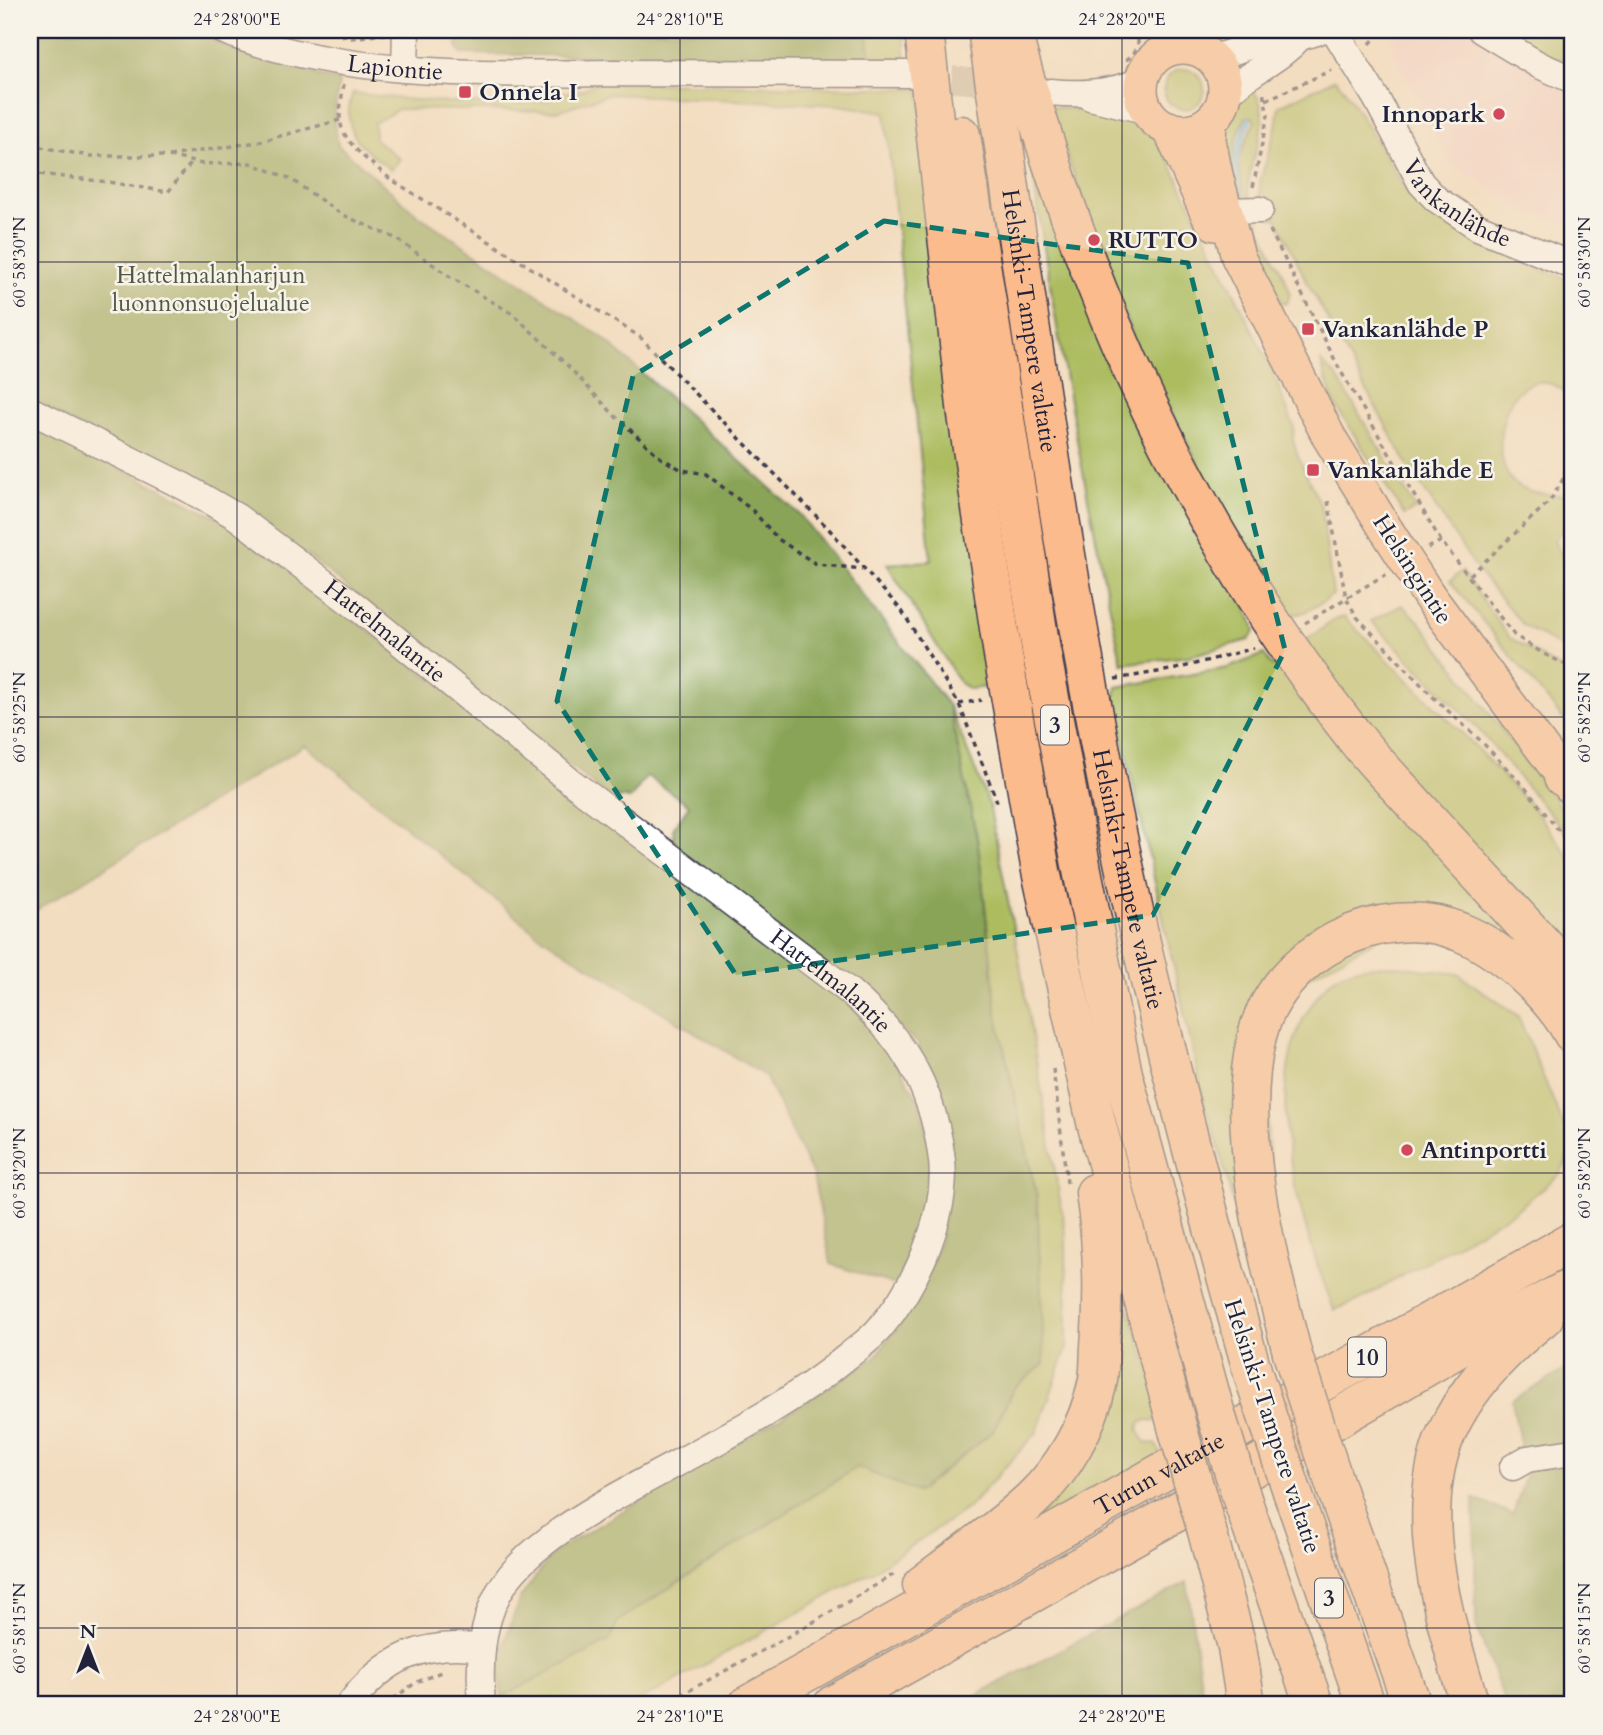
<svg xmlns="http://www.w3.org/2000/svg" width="1603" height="1735" viewBox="0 0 1603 1735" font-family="Cardo,serif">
<rect width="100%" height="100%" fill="#f7f3e8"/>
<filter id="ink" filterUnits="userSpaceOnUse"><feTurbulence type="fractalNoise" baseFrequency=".0143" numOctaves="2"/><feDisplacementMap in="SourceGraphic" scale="14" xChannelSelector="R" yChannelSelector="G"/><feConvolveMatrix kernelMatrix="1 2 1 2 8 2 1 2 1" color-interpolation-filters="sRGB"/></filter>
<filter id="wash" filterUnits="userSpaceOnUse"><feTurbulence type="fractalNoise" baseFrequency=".00686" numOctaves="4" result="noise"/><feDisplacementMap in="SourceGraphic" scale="28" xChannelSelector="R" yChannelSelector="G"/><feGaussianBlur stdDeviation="1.57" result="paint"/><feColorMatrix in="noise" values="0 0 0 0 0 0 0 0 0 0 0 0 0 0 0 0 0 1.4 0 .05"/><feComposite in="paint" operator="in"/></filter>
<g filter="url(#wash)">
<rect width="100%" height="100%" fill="#f3ddc0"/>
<!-- built -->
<path fill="#f7d0cc" d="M1390,30h183v197l-45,-16 -74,-44 -58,-108z"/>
<!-- green -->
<path fill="#acbc5f" stroke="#676f4d" stroke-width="2" fill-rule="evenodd" d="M867,30h30l7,6 2,26 -35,-2z
M1501,30h72v18l-3,-1 -10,14z
M1164 89a20 20 0 1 1 40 0a20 20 0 1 1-40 0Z
M1335,79l10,11 72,117 121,61 35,13v118c-5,-4 -11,-10 -17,-13 -55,-26 -73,82 -36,101 15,9 36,8 53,8v31l-11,4 -8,11 9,16 10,5v92l-50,-29 -43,-51 -73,-110 -101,-184 -30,-63 -4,2 -12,-21v-16l16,-55 3,-21z
M600,82l319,7 77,597 -27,3 -9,-6 -73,-119 44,-3 -46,-449 -47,-7 -229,-11 -52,17 -158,-2 -25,14 1,16 25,20 -9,11c-22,-18 -44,-29 -42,-61 1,-7 1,-10 4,-16 61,8 138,15 199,7v-6l29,-4z
M1253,90c24,31 -6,67 -5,100 1,19 31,75 40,96l2,8 -3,9 -4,1 -23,-40 -19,-47 -19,-91 19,-29zM1246,117h6l3,3 -17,40 6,40h-4c-10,-31 -10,-54 6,-83z
M1049,106l79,10 17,6 11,12 113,230 25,63 -1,13 4,14 24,52 12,89c-13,8 -34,26 -49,17 -6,-4 -11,-12 -16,-18l-131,-245z
M1024,113l229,509 2,9 -6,9 -60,16 -67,8c-40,-183 -72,-366 -98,-551z
M1321,362l16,15 79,132 -12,6 -72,-116z
M1462,571l47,66 64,39v46l-10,-3 -113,-138z
M1402,605l17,16 154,202v18l-95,-112 -107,-108z
M1344,617l124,122 66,70 39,53v104l-159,-180 -114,-142 36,-25z
M1264,654l8,12 13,-5 239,276 -16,12 -84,-36 -164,90 20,336 -11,3 -52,-201 -12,-35 -91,-407 3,-12 111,-19z
M949,706l40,98 28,143 49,288 1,112 -30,85 -68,75 -96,64 -241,134h-128l-2,-8 106,-56 10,-20 239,-154 136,-36 20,-42 31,-25 -7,-166 -40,-182 -19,-172z
M1390,965l68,9 60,42 55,132 -13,26 -45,37 -157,90 -24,9c-33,-86 -77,-219 -24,-303 9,-14 18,-27 33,-34 15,-7 32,-7 47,-8z
M1109,1251l48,140 -1,30 -9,-1 -7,3 -2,7 8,13 10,1 5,11 -153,85 52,-61z"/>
<!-- forest -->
<path fill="#89a456" stroke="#566348" stroke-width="2" d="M30,30h164l38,19 107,32 -5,37 4,27 80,70 184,122 198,178 149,191 29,138 19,172 40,182 7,166 -31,25 -20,42 -75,61 -61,-25 -239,154 -9,20 -107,56 -5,-35 23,-64 34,-46 242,-144 78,-50 29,-38 18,-30 20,-53 -23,-194 -243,-195 -2,-19 16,-24 -42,-29 -17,23 -22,-3 -301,-241 -277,-156z
M458,30l11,3 49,-3h349l4,30 -410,-6 -4,-7z
M30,423l199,100 603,466 50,45 36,66 15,54 -3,57 -32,75 -67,-22 -18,-88 -48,-100 -228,-142 -232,-189 -275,169z
M1573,1365v340h-67l-30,-80 -2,-126 39,15 13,-40 -14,-73z
M1187,1582l17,123h-246z"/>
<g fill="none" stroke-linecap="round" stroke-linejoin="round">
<!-- stream -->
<path stroke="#6ab5e3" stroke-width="6" d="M1242,201c-12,-34 -6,-49 7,-81"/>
</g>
</g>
<g filter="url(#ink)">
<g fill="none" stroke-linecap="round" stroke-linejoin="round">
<!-- minor-tunnel -->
<path stroke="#c9b8a5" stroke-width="26" stroke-dasharray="26 13" stroke-linecap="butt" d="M913,74l97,12"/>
<!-- minor casing -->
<g stroke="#413e4f" stroke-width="29">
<g id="minor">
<path id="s1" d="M222,30c116,48 265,44 389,43 99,0 198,1 298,1"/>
<path id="s2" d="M1334,30l42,68 45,85 15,16 42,28 95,39"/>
<path d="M1481,30l58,35 34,15"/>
<path d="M1211,58c13,-1 25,-9 38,-12 24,-7 50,-6 73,-16"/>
<path d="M405,69l1,-39"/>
<path d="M1050,92c30,3 64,1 92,-12"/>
<path d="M1090,97l55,13"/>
<path d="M1224,98c22,-26 54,-36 76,-61"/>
<path d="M1227,211l33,-1"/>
<path id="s3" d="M30,410l155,77 52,30 121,91 212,173 280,211c52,45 81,92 91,161 6,36 -4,70 -17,103 -11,26 -26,51 -44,72 -9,11 -21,19 -32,28 -68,57 -153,96 -231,140 -39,22 -95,55 -118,96 -19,34 -20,75 -17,113"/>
<path d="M1513,1467l14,-8 46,-7"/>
<path d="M349,1705c34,-46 75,-66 133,-57"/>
</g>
</g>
<!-- major casing -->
<g stroke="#413e4f" stroke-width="36">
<path id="major" d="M1141 89a42 42 0 1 1 84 0a42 42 0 1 1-84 0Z
M1210,121l-1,19 7,35 22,82 91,180 58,94
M1169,128l39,87 7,9
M1429,596l144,194"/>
</g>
<!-- highway casing -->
<g stroke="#413e4f" stroke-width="41">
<g id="highway">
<path d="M924,30l43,385 36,240 38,216 55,251 82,308"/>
<path id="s4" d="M987,30c41,278 78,556 136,831 37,174 83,345 131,516"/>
<path d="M1012,30c9,40 23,79 35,119 68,212 169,412 307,587 18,24 41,46 61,69 44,48 88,96 132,144l26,34"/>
<path d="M961,135l80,515 41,220 41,204 92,337"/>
<path d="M1563,777l10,-4"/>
<path d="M1293,1356c-24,-94 -60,-224 -36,-320 20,-82 124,-137 203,-104 41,16 92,63 113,102"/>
<path d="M1292,1491l74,214"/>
<path d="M1337,1491l75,214"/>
<path d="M1243,1502l71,203"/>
<path d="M1207,1531l30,116 9,58"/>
<path d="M922,1585c37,-28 76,-54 110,-86 31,-29 56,-73 65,-114 3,-12 2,-26 3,-38 4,-51 3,-103 -5,-154"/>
<path id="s5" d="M748,1705l825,-464"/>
<path d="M833,1705l342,-192 314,-183 84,-43"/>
<path d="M1470,1705c-24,-81 -59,-188 -24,-271 20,-47 59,-86 98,-117"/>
</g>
</g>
<!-- path -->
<path stroke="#413e4f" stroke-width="3.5" stroke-dasharray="5 5" stroke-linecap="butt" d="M322,30l29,8 34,-4
M1370,44l12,-14
M1126,60c11,-7 15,-18 10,-30
M344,84c-2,11 -4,23 -4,34 1,25 32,45 49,60l251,159 188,191 74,83 57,93 39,100
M1266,100l66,-30
M30,145l59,11h80l89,-14 82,-22
M169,156l33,8 48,-1 39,15 52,36 56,25 55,39 61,36 54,51 49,52 45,41 21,12 24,4 47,37 25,28 38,25 46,5
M30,173l78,9 60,10 24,-30
M1253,187l15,-72 -5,-23
M1270,230l70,140 101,171 73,94 30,19 29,14
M1562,481l11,4
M1328,501l18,97 11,19 74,78 51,47 45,48 46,59
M1428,548l13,-7
M1470,575l80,-74 12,-20 11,-31
M1305,623l81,-49
M1115,679l61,-10 78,-21
M959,704l22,-4
M1053,1069l14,114
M385,1705l30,-22 28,-12
M663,1705l142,-78 91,-54"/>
<!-- minor -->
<use href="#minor" stroke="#fff" stroke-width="26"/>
<!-- major -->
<use href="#major" stroke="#fbbb8d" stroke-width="33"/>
<!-- highway -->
<use href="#highway" stroke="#fbbb8d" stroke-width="38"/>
<!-- major-bridge casing -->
<g stroke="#413e4f" stroke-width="36" stroke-linecap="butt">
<path id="major-bridge" d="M1387,531l42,65"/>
</g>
<!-- highway-bridge casing -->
<g stroke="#413e4f" stroke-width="41" stroke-linecap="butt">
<path id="highway-bridge" d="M1293,1356l44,135
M1254,1377l38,114
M1215,1411l28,91
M1178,1430l29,101"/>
</g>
<!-- major-bridge -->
<use href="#major-bridge" stroke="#fbbb8d" stroke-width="33"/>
<!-- highway-bridge -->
<use href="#highway-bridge" stroke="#fbbb8d" stroke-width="38"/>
</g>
</g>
<!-- marked area -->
<path d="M0 0H1603V1735H0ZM884,221l304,42 97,387 -132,265 -417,60 -179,-274 76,-325z" fill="#f3ddc0" fill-opacity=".55" fill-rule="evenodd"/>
<path fill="none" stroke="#0f766e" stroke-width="5" stroke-dasharray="14 9" stroke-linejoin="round" d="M884,221l304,42 97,387 -132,265 -417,60 -179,-274 76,-325z"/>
<!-- ticks -->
<path fill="none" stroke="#22223b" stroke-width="2" stroke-opacity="0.45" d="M237,30v1675M680,30v1675M1122,30v1675M1565,30v1675M30,262h1543M30,717h1543M30,1173h1543M30,1628h1543"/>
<!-- markers -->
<g fill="#d1495b" stroke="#f7f3e8" stroke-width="2.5">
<rect x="458" y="85" width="14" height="14" rx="3.5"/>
<circle cx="1499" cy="114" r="7"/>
<circle cx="1094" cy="240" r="7"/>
<rect x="1301" y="322" width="14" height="14" rx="3.5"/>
<rect x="1306" y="463" width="14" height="14" rx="3.5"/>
<circle cx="1407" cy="1150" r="7"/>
</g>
<g text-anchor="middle" stroke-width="5" stroke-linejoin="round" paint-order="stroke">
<!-- shield labels -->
<g fill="#f7f3e8" stroke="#62616f" stroke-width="2">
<rect x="1041" y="705.5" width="28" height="39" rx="5"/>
<rect x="1348" y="1337.5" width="38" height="39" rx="5"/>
<rect x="1315" y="1578.5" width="28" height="39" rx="5"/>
</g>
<g font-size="23" font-weight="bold" fill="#22223b">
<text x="1055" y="733">3</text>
<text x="1367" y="1365">10</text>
<text x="1329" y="1606">3</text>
</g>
<!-- street labels -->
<g font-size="24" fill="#22223b" stroke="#f7f3e8">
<text dy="8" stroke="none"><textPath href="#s1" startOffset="178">Lapiontie</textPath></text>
<text dy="8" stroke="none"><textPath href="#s2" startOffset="217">Vankanlähde</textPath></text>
<text dy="8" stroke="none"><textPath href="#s4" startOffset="294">Helsinki-Tampere valtatie</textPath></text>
<text transform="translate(1413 569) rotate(57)" y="8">Helsingintie</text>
<text dy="8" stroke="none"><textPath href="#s3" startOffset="420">Hattelmalantie</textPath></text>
<text dy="8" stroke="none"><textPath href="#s4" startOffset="861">Helsinki-Tampere valtatie</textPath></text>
<text dy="8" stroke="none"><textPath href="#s3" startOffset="987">Hattelmalantie</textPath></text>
<text transform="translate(1273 1426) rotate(72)" y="8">Helsinki-Tampere valtatie</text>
<text dy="8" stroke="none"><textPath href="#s5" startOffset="472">Turun valtatie</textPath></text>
</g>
<!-- poi labels -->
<g font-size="24" font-weight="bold" fill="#22223b" stroke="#f7f3e8" text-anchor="start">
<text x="479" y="100">Onnela I</text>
<text x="1485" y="122" text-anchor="end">Innopark</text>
<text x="1108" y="248">RUTTO</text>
<text x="1322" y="337">Vankanlähde P</text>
<text x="1327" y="478">Vankanlähde E</text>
<text x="1421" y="1158">Antinportti</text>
</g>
<!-- park labels -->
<g font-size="24" fill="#525848" stroke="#f7f3e8">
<text x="211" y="283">Hattelmalanharjun<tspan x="211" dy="28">luonnonsuojelualue</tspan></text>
</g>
</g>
<!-- margin -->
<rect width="1603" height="1735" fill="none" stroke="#f7f3e8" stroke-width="77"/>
<!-- north arrow -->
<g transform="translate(88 1648)" stroke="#f7f3e8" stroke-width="5" paint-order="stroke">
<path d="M0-5L12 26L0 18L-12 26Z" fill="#22223b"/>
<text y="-10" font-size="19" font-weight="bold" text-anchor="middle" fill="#22223b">N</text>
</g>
<rect x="38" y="38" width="1526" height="1658" fill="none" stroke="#22223b" stroke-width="2.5"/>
<g font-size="18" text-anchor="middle" fill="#22223b">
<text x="237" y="25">24°28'00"E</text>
<text x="680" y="25">24°28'10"E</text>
<text x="1122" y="25">24°28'20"E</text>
<text transform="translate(19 262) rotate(-90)" y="6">60°58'30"N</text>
<text transform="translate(1584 262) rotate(-90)" y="6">60°58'30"N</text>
<text transform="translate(19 717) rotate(-90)" y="6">60°58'25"N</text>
<text transform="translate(1584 717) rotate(-90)" y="6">60°58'25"N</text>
<text transform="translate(19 1173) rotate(-90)" y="6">60°58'20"N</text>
<text transform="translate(1584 1173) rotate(-90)" y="6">60°58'20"N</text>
<text transform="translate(19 1628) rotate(-90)" y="6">60°58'15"N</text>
<text transform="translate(1584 1628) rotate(-90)" y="6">60°58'15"N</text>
<text x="237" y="1722">24°28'00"E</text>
<text x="680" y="1722">24°28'10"E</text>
<text x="1122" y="1722">24°28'20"E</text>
</g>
</svg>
